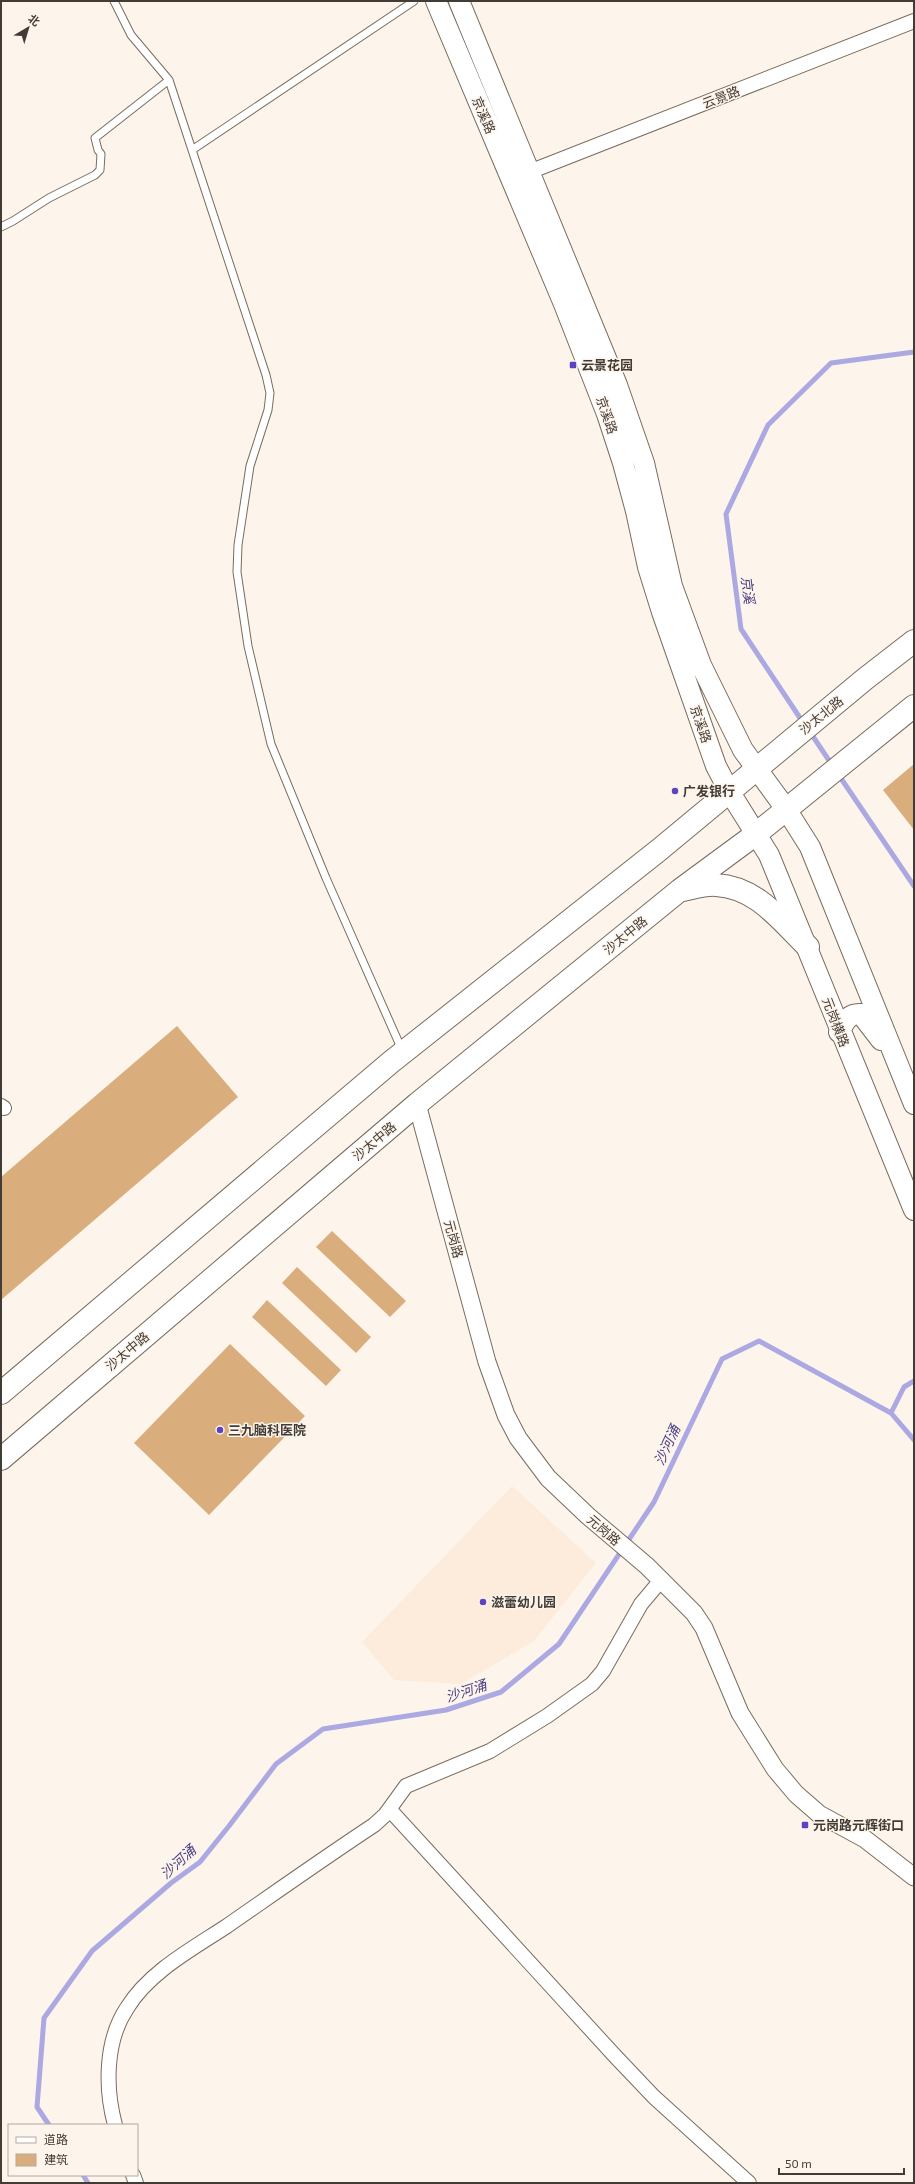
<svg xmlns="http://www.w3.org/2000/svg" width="915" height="2184" viewBox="0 0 915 2184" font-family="'Exo 2','Noto Sans SC',sans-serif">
<rect width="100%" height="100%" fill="#fdf4eb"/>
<!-- built -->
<path fill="#fdecdb" d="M512,1486l84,77 -62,78 -73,43 -67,-4 -32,-38z"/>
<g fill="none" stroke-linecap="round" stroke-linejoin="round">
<!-- stream -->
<path stroke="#aba8e2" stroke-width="5" d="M804,724l-63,-95 -15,-115 42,-89 63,-62 83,-11
M810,732l22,33
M838,774l76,112
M891,1413l13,-26 10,-6
M49,2125l-12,-18 7,-89 48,-67 79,-68 29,-21 29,-36 47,-62 47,-35 123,-19 55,-18 58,-48 95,-142 68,-143 37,-18 132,72 23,27
M83,2175l5,8"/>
</g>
<!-- building -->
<path fill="#daad7d" d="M914,764v66l-31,-40z
M177,1026l61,71 -237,203v-123z
M332,1231l74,70 -16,16 -74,-70z
M297,1267l74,70 -15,16 -74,-70z
M267,1300l74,70 -15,16 -74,-69z
M230,1344l75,72 -96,99 -75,-72z"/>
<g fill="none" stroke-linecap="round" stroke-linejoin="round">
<!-- service casing -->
<g stroke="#7a6c5e" stroke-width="9">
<path id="service" d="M114,1l17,34 38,45 97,295 4,18 -2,17 -18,56 -12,79 -1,27 11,74 23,98 55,134 76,172
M192,150l222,-149
M1,227l12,-6 36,-23 46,-23 5,-5 1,-16 -3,-4 -3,-12 74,-58"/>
</g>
<!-- minor casing -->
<g stroke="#7a6c5e" stroke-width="16">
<path id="minor" d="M529,172l385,-151
M1,1106l3,2
M390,1810l225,246 39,41 95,86
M115,2125c-10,-37 -10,-84 12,-117 22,-36 65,-59 100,-82 49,-34 97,-68 147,-101l11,-10 21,-29 84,-35 57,-35 45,-32 11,-13 38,-67 21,-25
M133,2175l3,8"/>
</g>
<!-- tertiary casing -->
<g stroke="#7a6c5e" stroke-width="19">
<path id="tertiary" d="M417,1104l70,258 19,53 12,23 30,40 40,38 59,50 47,47 10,15 36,85 35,56 21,25 23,20 46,25 49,38"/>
</g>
<!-- secondary casing -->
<g stroke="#7a6c5e" stroke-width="22">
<path id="secondary" d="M436,1l128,303 43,110 16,49 13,48 12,56 14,45 54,154 13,25 40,64 145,355
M459,1l158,384 27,78 28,123 29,79 42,85 43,59 24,38 104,257
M839,1032c6,-10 9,-19 22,-18l20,26"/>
</g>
<!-- primary casing -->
<g stroke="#7a6c5e" stroke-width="24">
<path id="primary" d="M683,890c10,-2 23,-6 33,-5 41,2 65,36 92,62
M1,1393l390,-331 268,-212 206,-171 49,-38
M1,1459l416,-355 263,-214 76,-56 158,-128"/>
</g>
<!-- service -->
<use href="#service" stroke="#fff" stroke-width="7"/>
<!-- minor -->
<use href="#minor" stroke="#fff" stroke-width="14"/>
<!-- tertiary -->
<use href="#tertiary" stroke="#fff" stroke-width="17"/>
<!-- secondary -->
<use href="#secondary" stroke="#fff" stroke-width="20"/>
<!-- primary -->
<use href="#primary" stroke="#fff" stroke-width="22"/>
</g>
<!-- markers -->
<g fill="#5b44bd" stroke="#fdf4eb" stroke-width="1.5">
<rect x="569" y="361" width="8" height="8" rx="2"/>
<circle cx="675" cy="791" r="4"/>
<circle cx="220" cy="1430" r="4"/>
<circle cx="483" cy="1602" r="4"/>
<rect x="801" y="1821" width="8" height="8" rx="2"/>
</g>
<g text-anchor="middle" stroke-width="3" stroke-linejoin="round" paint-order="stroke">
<!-- street labels -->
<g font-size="13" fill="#423c36" stroke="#fdf4eb">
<text transform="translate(721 97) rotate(-21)" y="5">云景路</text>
<text transform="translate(484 115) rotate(67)" y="5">京溪路</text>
<text transform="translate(607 415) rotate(71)" y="5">京溪路</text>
<text transform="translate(821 715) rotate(-39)" y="5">沙太北路</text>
<text transform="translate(701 724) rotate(71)" y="5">京溪路</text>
<text transform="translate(625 935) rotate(-39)" y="5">沙太中路</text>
<text transform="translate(836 1022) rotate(69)" y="5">元岗横路</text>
<text transform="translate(374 1141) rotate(-40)" y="5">沙太中路</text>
<text transform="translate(454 1239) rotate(75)" y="5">元岗路</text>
<text transform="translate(127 1351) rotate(-40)" y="5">沙太中路</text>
<text transform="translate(604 1530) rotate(41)" y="5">元岗路</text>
</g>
<!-- poi labels -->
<g font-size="13" font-weight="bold" fill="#423c36" stroke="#fdf4eb" text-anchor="start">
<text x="581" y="370">云景花园</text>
<text x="683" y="796">广发银行</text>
<text x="228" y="1435">三九脑科医院</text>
<text x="491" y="1607">滋蕾幼儿园</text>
<text x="813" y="1830">元岗路元辉街口</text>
</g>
<!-- water labels -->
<g font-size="14" font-style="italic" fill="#483f85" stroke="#fdf4eb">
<text transform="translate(748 590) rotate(83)" y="5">京溪</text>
<text transform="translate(667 1445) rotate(-65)" y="5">沙河涌</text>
<text transform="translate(466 1691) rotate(-18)" y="5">沙河涌</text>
<text transform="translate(178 1862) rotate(-42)" y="5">沙河涌</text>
</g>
</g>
<!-- border -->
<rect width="915" height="2184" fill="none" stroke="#423c36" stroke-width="4"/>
<!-- legend -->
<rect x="8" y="2124" width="130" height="52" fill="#fdf4eb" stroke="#b2aaa3"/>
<rect x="16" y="2137" width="20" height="6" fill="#ffffff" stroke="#b2aaa3"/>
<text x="44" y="2144" font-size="12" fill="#423c36">道路</text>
<rect x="16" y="2154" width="20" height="12" fill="#daad7d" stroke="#b2aaa3"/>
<text x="44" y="2164" font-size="12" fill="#423c36">建筑</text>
<!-- north arrow -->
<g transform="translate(28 28) rotate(38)" stroke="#fdf4eb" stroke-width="3" paint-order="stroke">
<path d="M0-3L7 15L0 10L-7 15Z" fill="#423c36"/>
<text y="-6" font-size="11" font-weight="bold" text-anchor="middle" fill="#423c36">北</text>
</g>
<!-- scale -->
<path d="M779 2168v6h125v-6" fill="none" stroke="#423c36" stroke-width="2"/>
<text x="785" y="2168" font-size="12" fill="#423c36" stroke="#fdf4eb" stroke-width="3" paint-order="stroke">50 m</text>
</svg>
